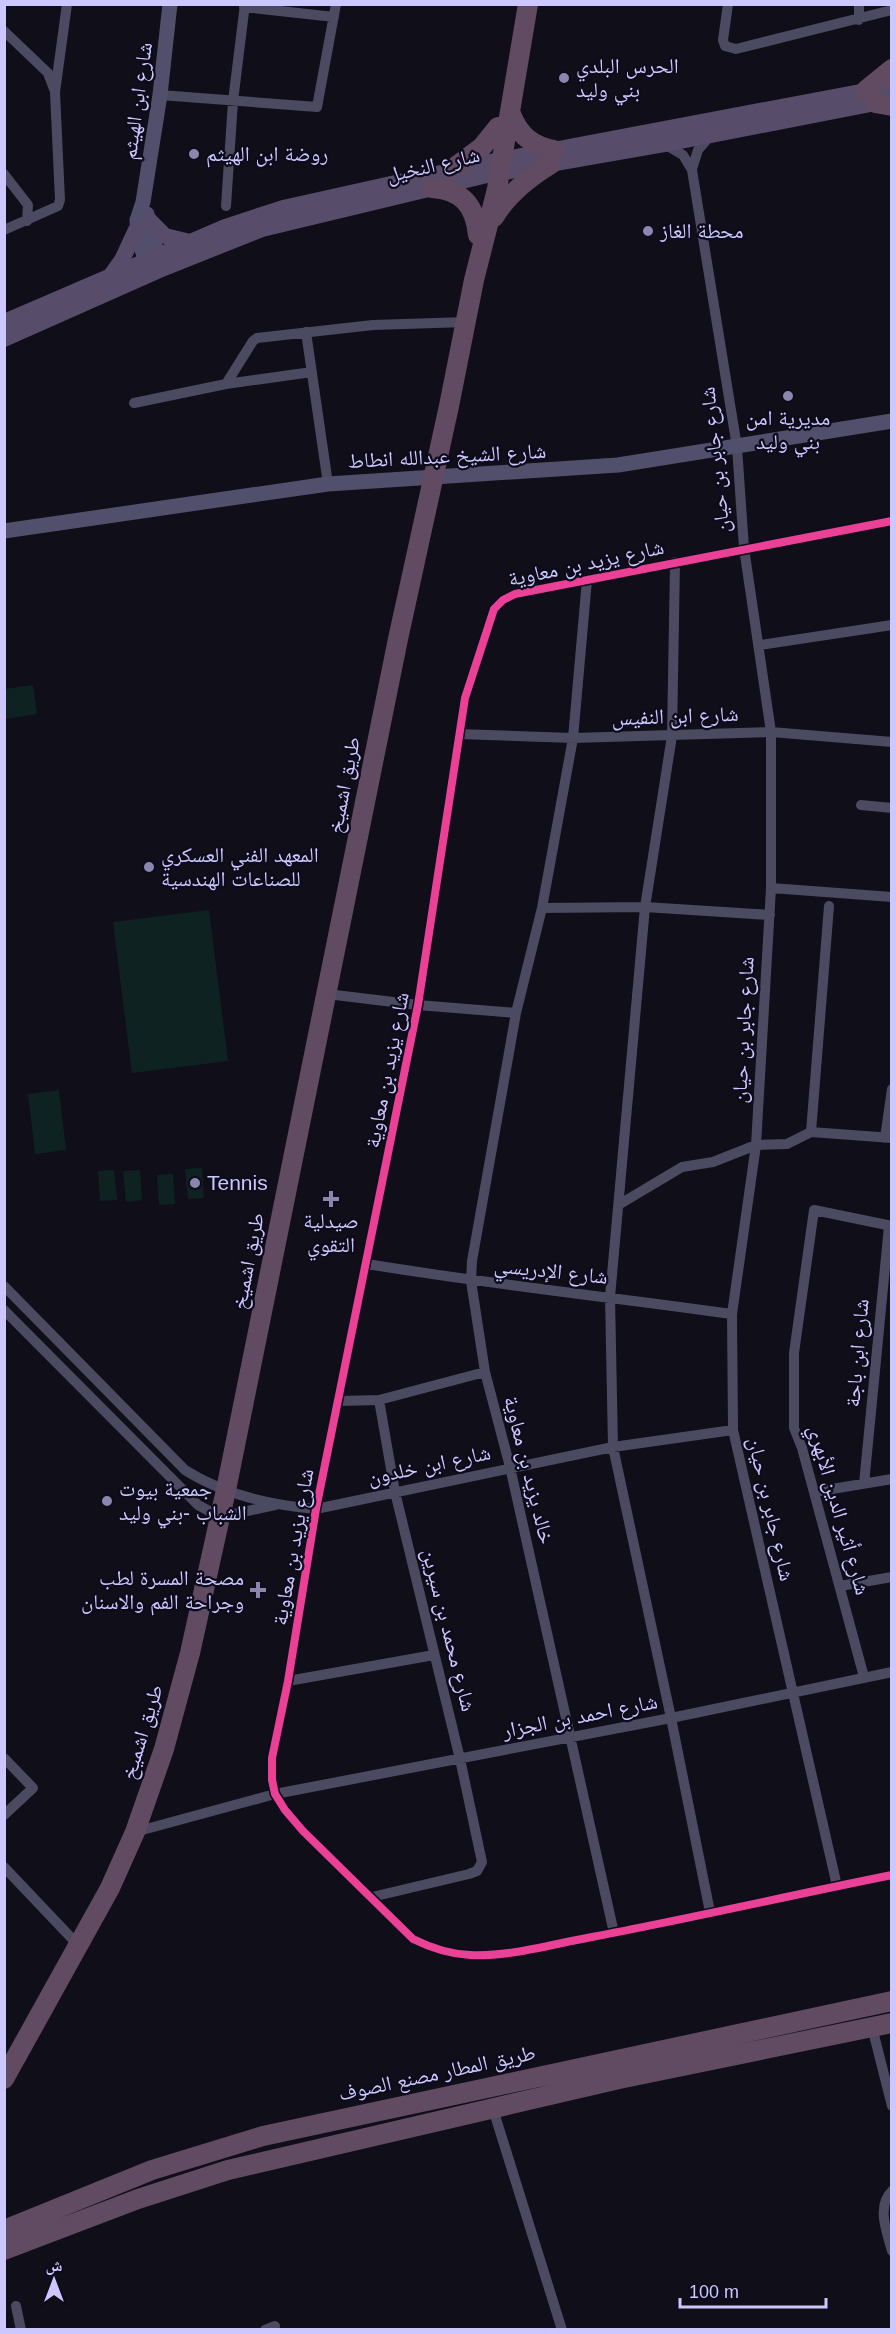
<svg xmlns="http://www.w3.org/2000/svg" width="896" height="2334" viewBox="0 0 896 2334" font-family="Helvetica,'Noto Naskh Arabic',sans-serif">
<rect width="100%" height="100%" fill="#100e18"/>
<!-- grass -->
<path fill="#0f2222" d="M33,685l4,29 -32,5v-30z
M209,910l19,151 -96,12 -19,-151z
M59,1090l7,60 -31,4 -7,-60z
M202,1168l2,30 -16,1 -3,-30z
M114,1170l3,30 -17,1 -2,-30z
M140,1170l2,30 -16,2 -3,-31z
M173,1174l2,30 -16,1 -2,-30z"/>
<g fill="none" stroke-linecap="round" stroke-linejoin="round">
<!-- street -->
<path stroke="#4b4a61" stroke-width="10" d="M728,4l-5,36 2,6 11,3 156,-39
M244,7l90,10
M859,20v-16
M4,31l44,42 6,16
M160,95l157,12 19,-103
M664,144l19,11 9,15 45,277 7,101 27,184v156l-15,257 -24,169 1,116 104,456
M692,169l6,-19 12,-14
M4,174l24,31 -1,16
M226,206l7,-105 12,-97
M4,230l54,-24 2,-6 -5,-108 12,-88
M306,332l22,152
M226,384l27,-43 4,-3 116,-13 93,-3
M134,403l92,-19 86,-12
M892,521l-377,73 -12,6 -9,9 -29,89 -47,307 -102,504 -28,172 -16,77v22l3,14 10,16 18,21 110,108c18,9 36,15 57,16 40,2 82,-11 122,-18 100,-19 200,-42 300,-62
M675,562l-3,174 -27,171 -35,390 3,150 58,271 39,194
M587,580l-14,158 -31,170 -26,105 -44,248 -1,20 14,91 25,95 104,466
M760,645l132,-20
M459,734l114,4 198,-6 121,10
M861,805l31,3
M771,888l121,9
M542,908l103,-1 125,8
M327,994l91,11 98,8
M811,1132l18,-226
M885,1138l7,-49
M620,1204l62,-37 31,-5 43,-17 31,-1 24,-12 81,6
M367,1264c121,20 243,33 365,50
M4,1286l181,184c39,25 86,35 131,39l297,-62 120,-17
M4,1310l194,195 22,12 55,-12
M339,1401l40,-1 106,-28
M864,1484l25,-258
M814,1492l78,-13
M840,1586l52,-9
M864,1677l-62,-229 -8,-20v-75l20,-143 78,16
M288,1681l146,-26
M4,1758l29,30 -29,27
M135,1832l140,-38 396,-76 221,-46
M4,1867l75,79
M372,1897l97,-23 8,-3 5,-9 -22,-103 -65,-267 -16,-92
M872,2027l20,79
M493,2109l69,221
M892,2191c-16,16 -5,41 0,60
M16,2306l5,24
M265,2330l10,-4"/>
<!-- secondary -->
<path stroke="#514f6c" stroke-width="15" d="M147,214l8,32 8,20
M150,272l-12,-33 -1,-19 6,-18 17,-107 10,-91
M4,531l324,-47 290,-19 274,-44"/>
<!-- primary -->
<path stroke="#574c6a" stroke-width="16" d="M148,219l17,17 25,6
M109,278l13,-18 14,-30
M4,322l221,-95 58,-19 207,-46 402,-76
M4,339l160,-71 98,-39 225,-54 177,-31 222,-43"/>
<!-- highway -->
<path stroke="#614b63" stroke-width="20" d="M866,90l26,-21
M875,103l17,3
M511,114c8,21 21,32 43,36
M451,170l31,-23 16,-20
M432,188c30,2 43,17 46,47
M494,217c14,-23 34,-39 57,-53
M4,2079l106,-191 25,-56 29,-83 26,-96 36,-163 172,-851 51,-233 25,-126 23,-91 31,-185
M4,2230l148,-60 111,-34 629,-135
M4,2250l134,-51 90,-29 391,-91 273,-56"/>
<!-- cycleway casing -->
<g stroke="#0e0b1b" stroke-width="11">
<path id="cycleway" d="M892,521l-377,73 -12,6 -9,9 -29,89 -47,307 -102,504 -28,172 -16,77v22l3,14 10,16 18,21 110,108c18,9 36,15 57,16 40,2 82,-11 122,-18 100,-19 200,-42 300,-62"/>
</g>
<!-- cycleway -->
<use href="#cycleway" stroke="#ea4096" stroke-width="8"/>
</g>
<!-- markers -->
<g fill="#8a86ae" stroke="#0e0b1b" stroke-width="2">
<circle cx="564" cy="78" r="6"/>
<circle cx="194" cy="154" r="6"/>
<circle cx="648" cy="231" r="6"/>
<circle cx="788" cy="396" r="6"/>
<circle cx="149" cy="867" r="6"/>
<circle cx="195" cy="1183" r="6"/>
<path d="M328 1190h6v6h6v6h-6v6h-6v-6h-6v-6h6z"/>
<circle cx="107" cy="1501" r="6"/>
<path d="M255 1581h6v6h6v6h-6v6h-6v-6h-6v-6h6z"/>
</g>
<g text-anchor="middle" stroke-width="4.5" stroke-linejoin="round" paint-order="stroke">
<!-- poi labels -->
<g font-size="21" fill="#ccc7fe" stroke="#0e0b1b" text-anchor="start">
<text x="576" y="73">الحرس البلدي<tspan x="576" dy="24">بني وليد</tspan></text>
<text x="206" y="161">روضة ابن الهيثم</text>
<text x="660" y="238">محطة الغاز</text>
<text x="788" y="425" text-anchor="middle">مديرية امن<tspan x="788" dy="24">بني وليد</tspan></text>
<text x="161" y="862">المعهد الفني العسكري<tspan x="161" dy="24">للصناعات الهندسية</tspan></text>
<text x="207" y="1190">Tennis</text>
<text x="331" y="1228" text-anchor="middle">صيدلية<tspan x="331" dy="24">التقوي</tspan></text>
<text x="119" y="1496">جمعية بيوت<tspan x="119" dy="24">الشباب -بني وليد</tspan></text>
<text x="244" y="1585" text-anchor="end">مصحة المسرة لطب<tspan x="244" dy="24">وجراحة الفم والاسنان</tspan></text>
</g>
<!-- street labels -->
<g font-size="21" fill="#ccc7fe" stroke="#0e0b1b">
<text transform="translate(137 101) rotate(-82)" y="7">شارع ابن الهيثم</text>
<text transform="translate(433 165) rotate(-13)" y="7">شارع النخيل</text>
<text transform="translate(447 456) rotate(-3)" y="7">شارع الشيخ عبدالله انطاط</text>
<text transform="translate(715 460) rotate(-96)" y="7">شارع جابر بن حيان</text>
<text transform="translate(586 563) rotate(-12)" y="7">شارع يزيد بن معاوية</text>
<text transform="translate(675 716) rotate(-2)" y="7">شارع ابن النفيس</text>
<text transform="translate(344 785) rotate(-79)" y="7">طريق اشميخ</text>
<text transform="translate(743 1030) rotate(-87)" y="7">شارع جابر بن حيان</text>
<text transform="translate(387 1070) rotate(-79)" y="7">شارع يزيد بن معاوية</text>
<text transform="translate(248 1261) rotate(-79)" y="7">طريق اشميخ</text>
<text transform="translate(551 1271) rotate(6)" y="7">شارع الإدريسي</text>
<text transform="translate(857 1353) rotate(-85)" y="7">شارع ابن باجة</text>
<text transform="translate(429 1465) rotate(-12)" y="7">شارع ابن خلدون</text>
<text transform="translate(529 1470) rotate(76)" y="7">خالد يزيد بن معاوية</text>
<text transform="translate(771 1509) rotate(77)" y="7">شارع جابر بن حيان</text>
<text transform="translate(839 1510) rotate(74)" y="7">شارع أثير الدين الأبهري</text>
<text transform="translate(293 1547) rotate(-80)" y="7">شارع يزيد بن معاوية</text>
<text transform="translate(449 1630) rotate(76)" y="7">شارع محمد بن سيرين</text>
<text transform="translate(580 1716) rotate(-11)" y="7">شارع احمد بن الجزار</text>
<text transform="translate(142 1732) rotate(-73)" y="7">طريق اشميخ</text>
<text transform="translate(437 2073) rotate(-12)" y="7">طريق المطار مصنع الصوف</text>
</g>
</g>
<!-- border -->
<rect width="896" height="2334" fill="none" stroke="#ccc7fe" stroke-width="12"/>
<!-- north arrow -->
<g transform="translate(54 2280)" stroke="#0e0b1b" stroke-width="4.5" paint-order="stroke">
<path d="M0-4.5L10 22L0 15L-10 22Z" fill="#ccc7fe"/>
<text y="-9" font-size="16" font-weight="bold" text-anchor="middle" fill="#ccc7fe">ش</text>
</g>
<!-- scale -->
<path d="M680 2298v9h146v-9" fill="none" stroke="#ccc7fe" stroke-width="3"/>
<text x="689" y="2298" font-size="18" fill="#ccc7fe" stroke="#0e0b1b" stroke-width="4.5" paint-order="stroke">100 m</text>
</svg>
